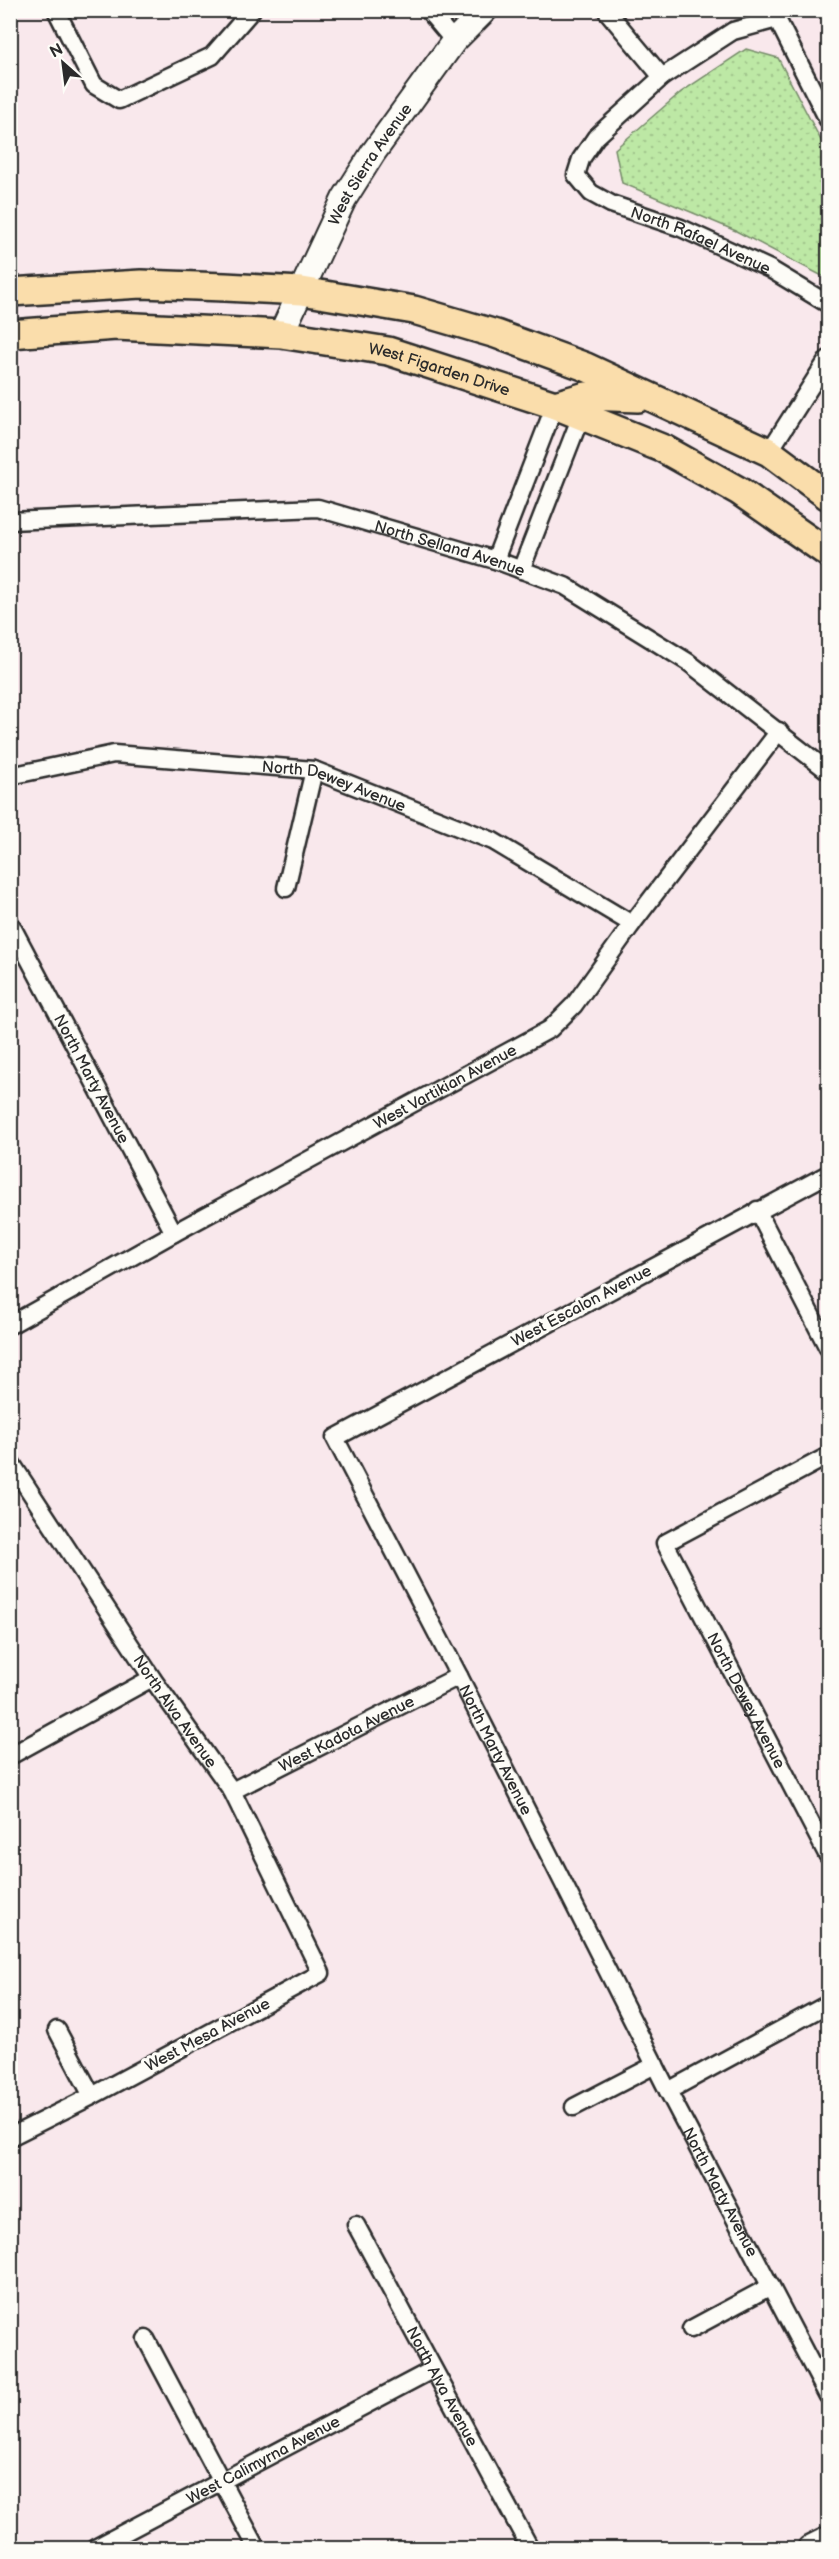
<svg xmlns="http://www.w3.org/2000/svg" width="839" height="2559" viewBox="0 0 839 2559" font-family="'Balsamiq Sans',sans-serif">
<defs>
<pattern id="grass-dots" width="8" height="8" patternUnits="userSpaceOnUse" patternTransform="scale(1.5)"><rect width="8" height="8" fill="#bde8a5"/><path d="M2 2h.1M6 6h.1" fill="none" stroke="#a3c78e" stroke-width="1.8" stroke-linecap="round"/></pattern>
</defs>
<rect width="100%" height="100%" fill="#f9e8ec"/>
<filter id="ink" filterUnits="userSpaceOnUse"><feTurbulence type="fractalNoise" baseFrequency=".0167" numOctaves="2"/><feDisplacementMap in="SourceGraphic" scale="12" xChannelSelector="R" yChannelSelector="G"/><feConvolveMatrix kernelMatrix="1 2 1 2 8 2 1 2 1" color-interpolation-filters="sRGB"/></filter>
<g filter="url(#ink)">
<!-- grass -->
<path fill="url(#grass-dots)" stroke="#748a68" stroke-width="1.5" d="M746,49l32,9 50,96v125l-92,-48 -114,-48 -7,-34 66,-57z"/>
<g fill="none" stroke-linecap="round" stroke-linejoin="round">
<!-- street casing -->
<g stroke="#2b2b2b" stroke-width="21">
<g id="street">
<path d="M56,10l38,75 25,15 93,-44 40,-46"/>
<path d="M428,10l26,31"/>
<path d="M606,10l56,67"/>
<path id="s1" d="M828,120l-51,-101 -44,12 -71,46 -66,60 -15,22 -5,16 15,18 20,11 70,24 89,41 58,35"/>
<path d="M769,452l59,-93"/>
<path id="s2" d="M10,521l308,-13 177,52 70,26 123,76 140,109"/>
<path d="M495,560l60,-155"/>
<path d="M521,570l60,-154"/>
<path id="s3" d="M10,776l104,-22 200,16 179,71 139,83"/>
<path d="M286,888l28,-118"/>
<path id="s4" d="M10,923l164,310"/>
<path id="s5" d="M828,1174l-493,264 124,238 209,415 160,305"/>
<path d="M757,1210l71,138"/>
<path id="s6" d="M10,1325l164,-92 376,-204 24,-24 58,-81 147,-193"/>
<path id="s7" d="M828,1456l-163,87 163,313"/>
<path id="s8" d="M10,1461l142,217 80,113 89,182 -229,123 -82,41"/>
<path d="M10,1756l142,-78"/>
<path id="s9" d="M232,1791l227,-115"/>
<path d="M57,2030l35,66"/>
<path d="M668,2091l160,-87"/>
<path d="M574,2107l81,-42"/>
<path id="s10" d="M356,2225l174,323"/>
<path d="M691,2329l80,-43"/>
<path d="M146,2339l111,209"/>
<path id="s11" d="M95,2548l337,-178"/>
</g>
</g>
<!-- secondary casing -->
<g stroke="#2b2b2b" stroke-width="28">
<g id="secondary">
<path id="s12" d="M281,334l63,-135 29,-46 81,-112 31,-31"/>
<path d="M810,2548l18,-9"/>
</g>
</g>
<!-- primary casing -->
<g stroke="#2b2b2b" stroke-width="32">
<g id="primary">
<path d="M10,292l131,-8 84,3 77,4 112,19 82,24 90,33 183,85 59,44"/>
<path id="s13" d="M10,334l106,-8 165,8 107,17 167,54 109,44 75,42 89,62"/>
<path d="M555,405l31,-9 52,2"/>
</g>
</g>
<!-- street -->
<use href="#street" stroke="#fdfcf7" stroke-width="16"/>
<!-- secondary -->
<use href="#secondary" stroke="#fdfcf7" stroke-width="24"/>
<!-- primary -->
<use href="#primary" stroke="#faddab" stroke-width="27"/>
</g>
</g>
<g text-anchor="middle" stroke-width="6" stroke-linejoin="round" paint-order="stroke">
<!-- street labels -->
<g font-size="16" fill="#2b2b2b" stroke="#fdfcf7">
<text dy="6" stroke="none"><textPath href="#s12" startOffset="192">West Sierra Avenue</textPath></text>
<text dy="6" stroke="none"><textPath href="#s1" startOffset="519">North Rafael Avenue</textPath></text>
<text dy="6" stroke="none"><textPath href="#s13" startOffset="434">West Figarden Drive</textPath></text>
<text dy="6" stroke="none"><textPath href="#s2" startOffset="446">North Selland Avenue</textPath></text>
<text dy="6" stroke="none"><textPath href="#s3" startOffset="330">North Dewey Avenue</textPath></text>
<text dy="6" stroke="none"><textPath href="#s4" startOffset="176">North Marty Avenue</textPath></text>
<text dy="6" stroke="none"><textPath href="#s6" startOffset="496">West Vartikian Avenue</textPath></text>
<text transform="translate(581 1305) rotate(-28)" y="6">West Escalon Avenue</text>
<text dy="6" stroke="none"><textPath href="#s7" startOffset="362">North Dewey Avenue</textPath></text>
<text dy="6" stroke="none"><textPath href="#s8" startOffset="300">North Alva Avenue</textPath></text>
<text dy="6" stroke="none"><textPath href="#s9" startOffset="128">West Kadota Avenue</textPath></text>
<text dy="6" stroke="none"><textPath href="#s5" startOffset="910">North Marty Avenue</textPath></text>
<text transform="translate(207 2034) rotate(-28)" y="6">West Mesa Avenue</text>
<text dy="6" stroke="none"><textPath href="#s5" startOffset="1406">North Marty Avenue</textPath></text>
<text dy="6" stroke="none"><textPath href="#s10" startOffset="183">North Alva Avenue</textPath></text>
<text dy="6" stroke="none"><textPath href="#s11" startOffset="190">West Calimyrna Avenue</textPath></text>
</g>
</g>
<!-- margin -->
<rect width="839" height="2559" fill="none" stroke="#fdfcf7" stroke-width="36"/>
<rect x="18" y="18" width="803" height="2523" fill="none" stroke="#2b2b2b" stroke-width="2" filter="url(#ink)"/>
<!-- north arrow -->
<g transform="translate(63 63) rotate(332)" stroke="#fdfcf7" stroke-width="4.5" paint-order="stroke">
<path d="M0-4.5L10 22L0 15L-10 22Z" fill="#2b2b2b"/>
<text y="-9" font-size="16" font-weight="bold" text-anchor="middle" fill="#2b2b2b">N</text>
</g>
</svg>
